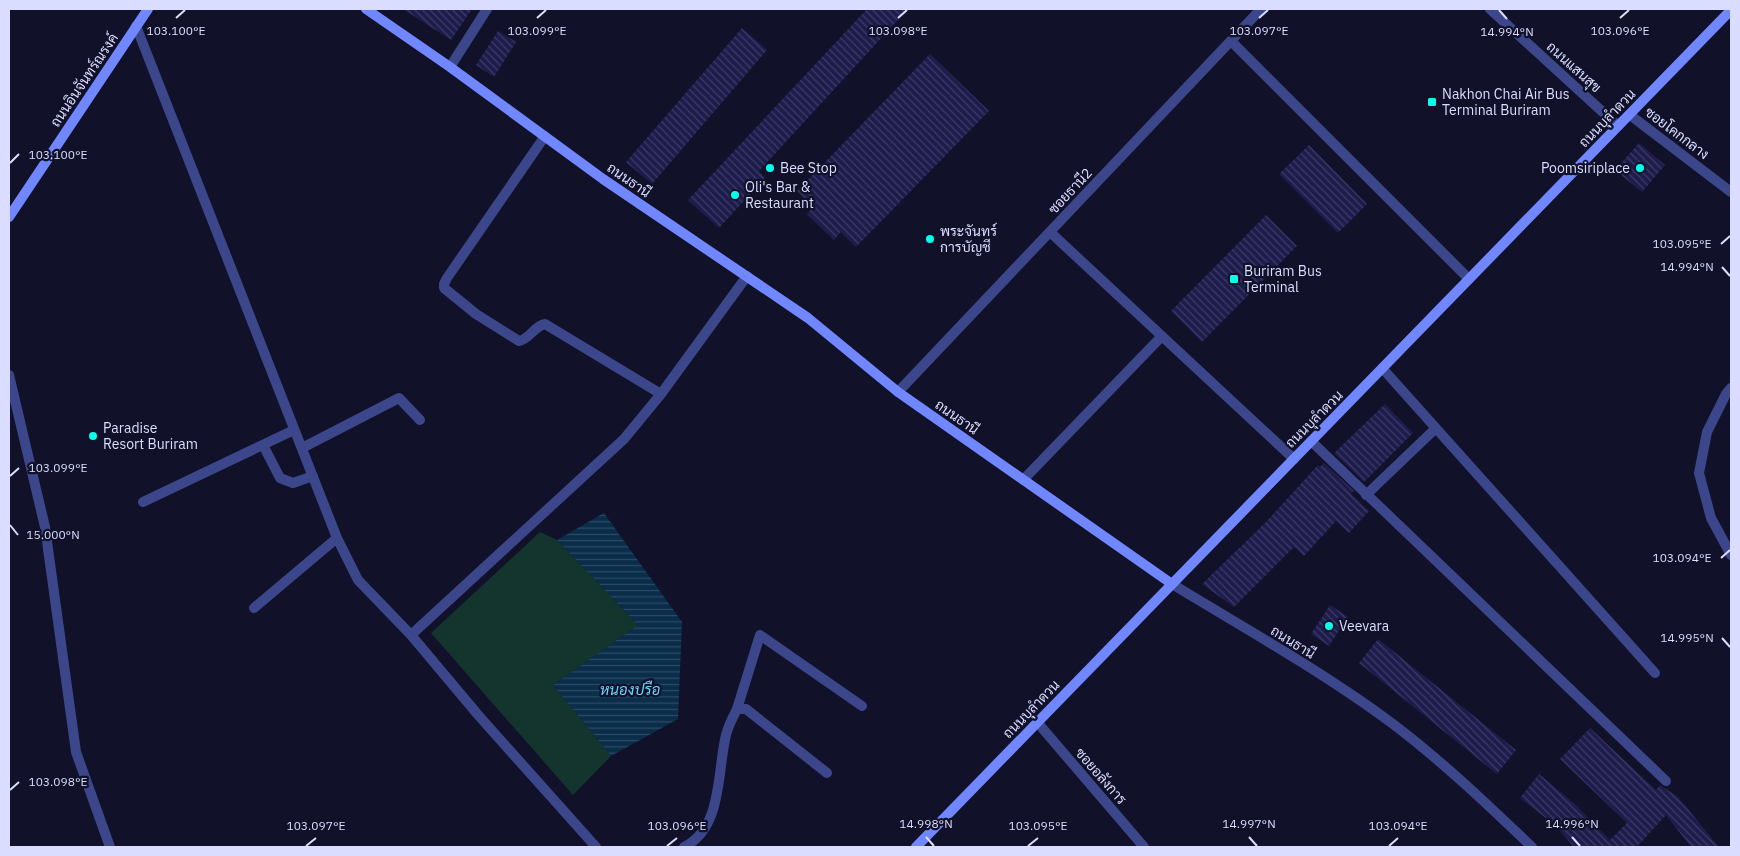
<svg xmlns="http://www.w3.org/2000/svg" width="1740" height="856" viewBox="0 0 1740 856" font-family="'IBM Plex Sans',Sarabun,sans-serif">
<defs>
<pattern id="water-rules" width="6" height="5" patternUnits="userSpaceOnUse" patternTransform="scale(1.25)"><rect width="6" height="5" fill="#0a2d4a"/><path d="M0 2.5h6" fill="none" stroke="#2d4b65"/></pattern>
<pattern id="building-back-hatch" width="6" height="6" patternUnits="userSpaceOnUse" patternTransform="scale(1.25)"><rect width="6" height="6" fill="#1d1c4c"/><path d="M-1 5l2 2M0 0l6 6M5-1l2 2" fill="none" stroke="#3d3d67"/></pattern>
</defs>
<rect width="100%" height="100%" fill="#11112a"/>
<!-- park -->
<path fill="#13352d" d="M540,532l17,8 81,85 -85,60 58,71 -38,39 -142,-162z"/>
<!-- water -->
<path fill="url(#water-rules)" d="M604,513l78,109 -4,97 -67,37 -58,-71 85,-60 -81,-85z"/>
<!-- building -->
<path fill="url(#building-back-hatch)" d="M403,9h69l-21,31z
M867,9h41l-149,162 6,7 -46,50 -31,-28z
M742,28l25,22 -115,134 -26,-22z
M498,31l18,11 -22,35 -18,-12z
M930,54l59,57 -133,136 -15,-15 -7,8 -27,-26 6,-7 -16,-16z
M1639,143l26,22 -23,27 -27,-22z
M1309,145l58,59 -29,29 -59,-59z
M1266,215l31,31 -95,96 -31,-31z
M1385,404l28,29 -49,49 -30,-29z
M1324,463l30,28 -3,3 18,17 -20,22 -13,-12 -32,35 -10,-9 -60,60 -32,-23 64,-62 52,-57 2,2z
M1330,605l18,12 -19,29 -18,-12z
M1378,639l138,111 -19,24 -138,-111z
M1590,728l66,62 4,-5 18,12 41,50h-28l-25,-32 -29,32h-63l-18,-21 -36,-28 19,-24 36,30 35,36 17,-17 -67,-64z"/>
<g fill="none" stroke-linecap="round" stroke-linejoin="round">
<!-- street -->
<path stroke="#3b478a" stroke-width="10" d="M1490,9l128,117
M136,26l201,512 21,42 53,55 68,81 117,131
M1231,41l238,238
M450,67l37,-58
M1630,115l101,77
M545,136l-98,142 -3,6v4l32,26 43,27c11,-2 15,-15 26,-17l116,70
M1050,232l244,227
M1383,369l272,304
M9,375l36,152 31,225 34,95
M1731,388l-5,6 -19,38 -8,41 12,45 20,37
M898,392l363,-383
M1311,441l355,340
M263,445l17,33 13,5 20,-7
M302,448l97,-50 21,22
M1023,480l139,-144
M1366,495l69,-66
M143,502l151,-72
M1172,584c74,45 151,88 221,140 50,38 94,80 139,123
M254,608l83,-70
M411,635l213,-196 37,-45 86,-118
M737,709l23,-74 102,71
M1037,722l107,125
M684,847c39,-19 33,-76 42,-112 2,-9 7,-18 11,-26h9l81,64"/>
<!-- secondary -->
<path stroke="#7187ff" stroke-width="10" d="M366,9l84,58 153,112 205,139 90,74 274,192
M9,217l139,-208
M916,847l815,-837"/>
</g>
<!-- ticks -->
<path fill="none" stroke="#daddff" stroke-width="2" d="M1499,10l8,9M176,18l9,-8M537,18l9,-8M898,18l9,-8M1259,18l9,-8M1620,18l9,-8M10,163l9,-9M1721,244l9,-8M1722,267l8,9M10,476l9,-8M10,525l8,10M1721,558l9,-8M1722,638l8,9M10,790l9,-8M926,837l8,9M1249,837l8,9M1572,837l8,9M306,846l10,-8M667,846l10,-8M1028,846l10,-8M1389,846l9,-8"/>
<!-- markers -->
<g fill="#06ffeb" stroke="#11112a" stroke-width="2">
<rect x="1427" y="97" width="10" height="10" rx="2.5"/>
<circle cx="770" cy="168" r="5"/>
<circle cx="1640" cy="168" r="5"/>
<circle cx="735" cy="195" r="5"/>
<circle cx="930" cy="239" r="5"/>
<rect x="1229" y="274" width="10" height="10" rx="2.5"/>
<circle cx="93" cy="436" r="5"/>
<circle cx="1329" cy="626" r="5"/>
</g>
<g text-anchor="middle" stroke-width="4.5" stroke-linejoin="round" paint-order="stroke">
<!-- street labels -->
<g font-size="14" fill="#daddff" stroke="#11112a">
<text transform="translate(1574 67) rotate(42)" y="5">ถนนแสนสุข</text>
<text transform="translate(84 80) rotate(-56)" y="5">ถนนอินจันทร์ณรงค์</text>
<text transform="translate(1607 118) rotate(-46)" y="5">ถนนบุลำดวน</text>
<text transform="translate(1677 133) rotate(37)" y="5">ซอยโคกกลาง</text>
<text transform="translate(629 180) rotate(35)" y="5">ถนนธานี</text>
<text transform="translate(1070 191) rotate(-47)" y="5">ซอยธานี2</text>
<text transform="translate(957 417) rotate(35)" y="5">ถนนธานี</text>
<text transform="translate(1314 419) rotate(-45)" y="5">ถนนบุลำดวน</text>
<text transform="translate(1293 642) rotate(32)" y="5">ถนนธานี</text>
<text transform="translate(1031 709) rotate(-46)" y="5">ถนนบุลำดวน</text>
<text transform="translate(1101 776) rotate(49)" y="5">ซอยอลังการ</text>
</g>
<!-- poi labels -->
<g font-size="14" fill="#daddff" stroke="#11112a" text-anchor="start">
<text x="1442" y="99">Nakhon Chai Air Bus<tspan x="1442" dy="16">Terminal Buriram</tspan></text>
<text x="780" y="173">Bee Stop</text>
<text x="1630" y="173" text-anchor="end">Poomsiriplace</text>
<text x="745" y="192">Oli's Bar &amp;<tspan x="745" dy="16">Restaurant</tspan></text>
<text x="940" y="236">พระจันทร์<tspan x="940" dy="16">การบัญชี</tspan></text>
<text x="1244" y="276">Buriram Bus<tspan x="1244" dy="16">Terminal</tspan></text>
<text x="103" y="433">Paradise<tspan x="103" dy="16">Resort Buriram</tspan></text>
<text x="1339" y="631">Veevara</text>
</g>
<!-- water labels -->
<g font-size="15" font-style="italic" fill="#68d5ff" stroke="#11112a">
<text x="630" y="695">หนองปรือ</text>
</g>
</g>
<g font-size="12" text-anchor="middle" fill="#daddff" stroke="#11112a" stroke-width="4.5" stroke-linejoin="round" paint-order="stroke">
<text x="176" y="35">103.100°E</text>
<text x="537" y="35">103.099°E</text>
<text x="898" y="35">103.098°E</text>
<text x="1259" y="35">103.097°E</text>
<text x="1620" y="35">103.096°E</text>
<text x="1507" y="36">14.994°N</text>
<text x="58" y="159">103.100°E</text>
<text x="1682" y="248">103.095°E</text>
<text x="1687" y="271">14.994°N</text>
<text x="58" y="472">103.099°E</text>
<text x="53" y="539">15.000°N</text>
<text x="1682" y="562">103.094°E</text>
<text x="1687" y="642">14.995°N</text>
<text x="58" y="786">103.098°E</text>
<text x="926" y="828">14.998°N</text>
<text x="1249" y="828">14.997°N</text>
<text x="1572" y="828">14.996°N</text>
<text x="316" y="830">103.097°E</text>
<text x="677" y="830">103.096°E</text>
<text x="1038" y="830">103.095°E</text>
<text x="1398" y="830">103.094°E</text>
</g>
<!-- border -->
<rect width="1740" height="856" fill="none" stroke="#daddff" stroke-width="20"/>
</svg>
